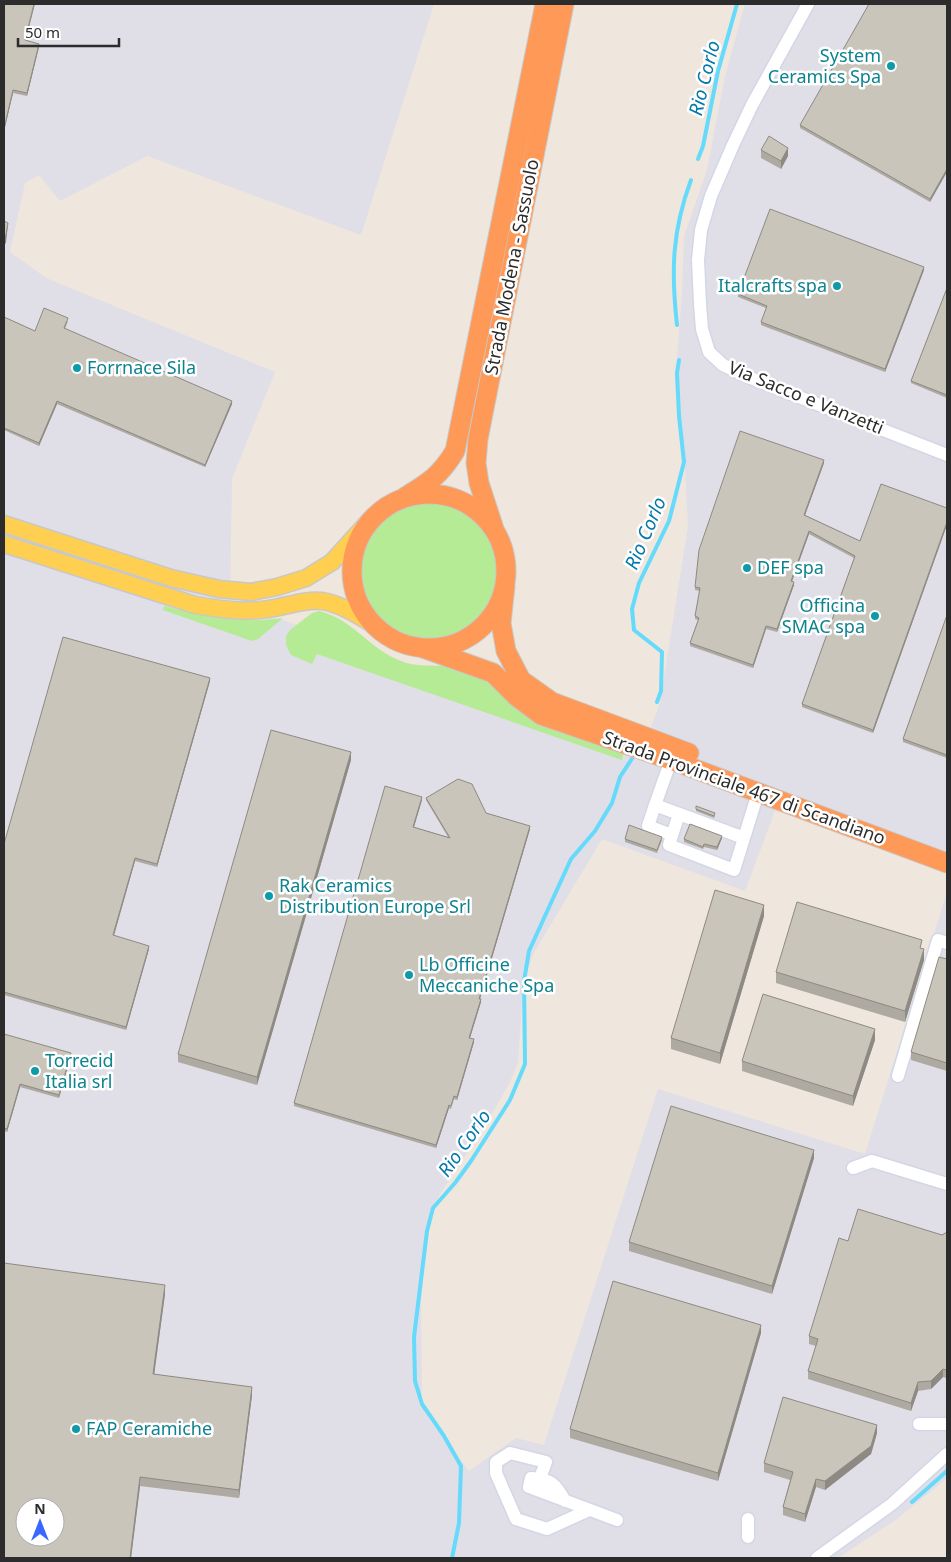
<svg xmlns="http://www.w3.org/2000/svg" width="951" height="1562" viewBox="0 0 951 1562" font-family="'Noto Sans',sans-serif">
<rect width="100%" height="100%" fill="#efe6dd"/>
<!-- industrial -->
<path fill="#e0dee7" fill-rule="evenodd" d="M4,4h430l-73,231 -214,-79 -87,45 -21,-26 -14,8 -15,69 36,26 229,94 -43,107 -2,123 310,107 103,39 17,-45 28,-177 -4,-78 -9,-64 7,-91 2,-57 23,-66 18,-94 20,-72h202v855l-168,-59 -34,91 -143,-52 -69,115 -10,32 -5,77 -9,21 -27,47 -42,63 -11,21 -8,86 1,99 8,21 39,50 47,-33 28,7 114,-356 207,65 82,-262v586l-50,41 -59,39h-834zM25,1507h30v30h-30z"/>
<!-- green -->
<path fill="#b5eb94" d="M360 572a69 69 0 1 1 138 0a69 69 0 1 1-138 0Z
M164,606c43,11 74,18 119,12l-25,21 -6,2 -89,-31z
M319,611c34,8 50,38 82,50 14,6 31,4 46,5 14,2 37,13 49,22l128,62 -2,10 -305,-106 -5,10 -21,-9 -5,-10v-9l4,-6 22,-17z"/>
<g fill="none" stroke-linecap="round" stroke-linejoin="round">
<!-- stream -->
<path stroke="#65dafb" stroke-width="4" d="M698,159l5,-13 15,-75 19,-67
M677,325c-6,-54 -5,-94 14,-145
M657,702l4,-11 1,-39 -28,-22 -2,-21 7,-26 30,-62 15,-59 -5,-46 -2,-43 2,-13
M912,1502l35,-31
M452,1558l7,-35 2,-57 -17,-30 -22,-32 -7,-23 -1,-44 13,-106 6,-23 22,-25 16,-22 39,-61 15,-36 -1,-83 5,-30 42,-92 24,-28 17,-28 8,-26 13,-20"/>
<!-- minor casing -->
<g stroke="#d2d7e6" stroke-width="15">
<path id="minor" d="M808,4l-56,101 -19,40 -22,51 -10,34 -3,30 2,44 2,25 7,23 14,13 25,12 199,78
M671,760l-16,45 89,33 14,-45
M655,805l-7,21 24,9
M679,814l-10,31 65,25 10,-32
M898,1076l40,-136 9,3
M853,1168l19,-7 75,23
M919,1424h28
M540,1478l6,-16 -36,-9 -14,9v11l20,46 31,10 42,-19
M565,1501c-9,-17 -14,-22 -34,-23l-2,9c29,11 58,22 88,33
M748,1519v18
M817,1558l75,-54 55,-50"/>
</g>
<!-- major casing -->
<g stroke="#c8c8c8" stroke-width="19">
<path id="major" d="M4,524l167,54 48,11 32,3 26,-5 29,-9 26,-16 40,-44
M4,544l191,61c24,4 49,8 73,4 18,-2 35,-10 54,-8 18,3 34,13 49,22"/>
</g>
<!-- highway casing -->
<g stroke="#c8c8c8" stroke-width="21">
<path id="highway" d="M352 571a77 77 0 1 1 154 0a77 77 0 1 1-154 0Z
M405,497c23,-14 35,-21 50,-46l90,-447
M494,529l-15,-46 -3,-20 2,-24 86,-435
M505,586l-4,37 5,28 15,29 31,22 137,51
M423,648l70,25 24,24 24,18 130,45 276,103"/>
</g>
<!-- minor -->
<use href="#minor" stroke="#fff" stroke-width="12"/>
<!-- major -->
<use href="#major" stroke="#ffcf52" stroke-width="16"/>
<!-- highway -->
<use href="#highway" stroke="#ff9958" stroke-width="19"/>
</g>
<!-- wall -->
<path fill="#aea9a1" d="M4,4l22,37 13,6 -12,49 -14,-3 -9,38z
M947,4l-17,198 -130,-74v-3z
M761,150l27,6 -7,13 -20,-11z
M924,270l-39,102 -124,-47v-3l5,-14 -28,-11v-3z
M947,288v110l-36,-15v-2z
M4,317l31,14 33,-10 -3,8 167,75 -27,63 -148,-63 -18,42 -35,-16z
M824,463l-19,52 55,26 87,-33v17l-74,208 -71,-26v-3l52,-146 -45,-24 -17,47 2,4 -17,47 -11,-3 -13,39 -63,-22v-3l8,-23 -3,-1v-3l5,-25 -5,-1v-3z
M947,615v143l-44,-16v-3z
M210,681l-53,186 -22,-6 -21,75 35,13 -23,81 -122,-35v-151z
M351,760l-94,325 -79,-23v-8z
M426,798l60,15 44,16 -50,170 1,3 -11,36 4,4 -17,58 -3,-1 -3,10 -2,-1 -13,40 -142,-42v-3l128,-303 -8,27 34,10 -22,-37z
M696,809l19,7 -1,2 -18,-7z
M722,838l-5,12 -13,-3 -1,2 -19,-7v-3z
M625,839l37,1 -5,13 -32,-11z
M764,916l-44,148 -49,-15v-11z
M922,949l2,11 -19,62 -129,-39v-11z
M947,959v112l-36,-11v-8z
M4,1034l67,21 -12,43 -39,-11 -13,45 -3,-1z
M875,1040l-22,66 -111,-35v-10z
M814,1158l-42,136 -143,-43v-9z
M947,1232v144l-1,2 -3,-1 -12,12 -13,2 -7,20 -103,-32v-8l8,-25 -7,-2v-8l39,-95 94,-6z
M165,1294l-11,81 98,20 -13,103 -99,-12 -9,72h-127z
M761,1333l-43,148 -148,-43v-9z
M877,1433l-6,21 -46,36 -9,-3 -11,35 -22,-7v-8l7,-27 -26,-8v-9z"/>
<!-- shaded-wall -->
<path fill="#8d8a83" d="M34,4h1l-10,39v-3z
M39,44v3l-12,49v-3z
M13,90v3l-9,38v-2z
M788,148v8l-7,13v-8z
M947,169v3l-17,30v-3z
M8,223l-2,20 -2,2v-8z
M924,267v3l-39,102v-3z
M57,401v3l-18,42v-3z
M232,401v3l-27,63v-2z
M824,460v3l-20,55v-3z
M947,522v3l-74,208v-3z
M809,531v3l-18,50v-3z
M794,582v3l-17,47v-3z
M766,626v3l-13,39v-3z
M210,678v3l-53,186v-3z
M351,752v8l-94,325v-8z
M422,797v3l-9,30v-3z
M530,826v3l-51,173v-3z
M722,836v2l-5,12v-3z
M135,858v3l-22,77v-3z
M764,905v11l-44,148v-11z
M149,946v3l-23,81v-3z
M924,949v11l-19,62v-11z
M481,999v3l-12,39v-3z
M875,1029v11l-22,66v-10z
M474,1039v3l-17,58v-3z
M71,1053v2l-12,43v-3z
M20,1084v3l-13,45v-3z
M449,1105v3l-13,40v-3z
M814,1150v8l-42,136v-8z
M165,1285v9l-12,89v-9z
M761,1325v8l-43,148v-8z
M943,1369v8l-12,12v-8z
M918,1382v9l-7,20v-8z
M252,1387v8l-13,103v-8z
M877,1425v8l-6,21 -46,36v-9z
M140,1477v9l-9,72h-1z
M816,1479v8l-11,35v-8z"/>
<!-- building -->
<path fill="#cac5bb" stroke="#8d8a83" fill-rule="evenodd" d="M4,4h30l-9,36 14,4 -12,49 -14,-3 -9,39z
M869,4h78v165l-17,30 -130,-74z
M769,136l19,12 -7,13 -20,-11z
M770,209l154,58 -39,102 -124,-47 6,-16 -29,-12z
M4,221l4,2 -2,12 -2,2z
M947,288v107l-36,-14z
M44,308l24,10 -4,10 168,73 -27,64 -148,-64 -18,42 -35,-15v-111l31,14z
M740,431l84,29 -20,55 56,26 21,-57 66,24v14l-74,208 -71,-26 53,-148 -46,-25 -18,50 3,1 -17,47 -11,-3 -13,39 -63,-22 9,-25 -4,-2 5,-28 -5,-1 4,-37z
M947,615v140l-44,-16z
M63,637l147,41 -53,186 -22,-6 -22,77 36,11 -23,81 -122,-35v-148z
M271,730l80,22 -94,325 -79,-23z
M458,779l14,5 14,29 44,13 -51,173h2l-12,39 5,1 -17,58 -3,-1 -3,10 -2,-1 -13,40 -142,-42 91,-317 37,11 -9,30 37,11 -24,-40z
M696,806l19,7 -1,3 -18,-7z
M690,824l32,12 -5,11 -13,-3 -1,3 -19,-8z
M629,825l33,12 -5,13 -32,-11z
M715,890l49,15 -44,148 -49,-15z
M797,902l125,38 -2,8 4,1 -19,62 -129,-39z
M939,957l8,2v104l-36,-11z
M763,994l112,35 -22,67 -111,-35z
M4,1034l67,19 -12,42 -39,-11 -13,45 -3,-1z
M671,1106l143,44 -42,136 -143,-44z
M858,1209l84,26 5,-3v135l-1,3 -3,-1 -12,12 -13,1 -7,21 -103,-32 10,-32 -9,-3 30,-98 9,3z
M4,1263l161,22 -12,89 99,13 -13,103 -99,-13 -10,81h-126zM25,1507h30v30h-30z
M613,1281l148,44 -43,148 -148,-44z
M783,1397l94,28 -6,21 -46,35 -9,-2 -11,35 -22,-7 10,-35 -29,-9z"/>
<!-- markers -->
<g fill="#0f9aa8" stroke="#fff" stroke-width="2">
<circle cx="891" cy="66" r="5"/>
<circle cx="837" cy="286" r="5"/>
<circle cx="77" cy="368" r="5"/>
<circle cx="747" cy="568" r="5"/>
<circle cx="875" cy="616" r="5"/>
<circle cx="269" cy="896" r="5"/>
<circle cx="409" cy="975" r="5"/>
<circle cx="35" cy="1071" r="5"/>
<circle cx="76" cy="1429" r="5"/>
</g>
<g text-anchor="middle" stroke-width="5" stroke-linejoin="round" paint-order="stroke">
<!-- culture labels -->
<g font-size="18" fill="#0d838f" stroke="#fff" text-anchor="start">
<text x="881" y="62" text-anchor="end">System<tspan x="881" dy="21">Ceramics Spa</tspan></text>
<text x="827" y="292" text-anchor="end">Italcrafts spa</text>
<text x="87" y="374">Forrnace Sila</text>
<text x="757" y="574">DEF spa</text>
<text x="865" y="612" text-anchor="end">Officina<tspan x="865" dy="21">SMAC spa</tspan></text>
<text x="279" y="892">Rak Ceramics<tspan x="279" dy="21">Distribution Europe Srl</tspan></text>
<text x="419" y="971">Lb Officine<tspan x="419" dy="21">Meccaniche Spa</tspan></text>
<text x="45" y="1067">Torrecid<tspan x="45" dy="21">Italia srl</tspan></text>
<text x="86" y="1435">FAP Ceramiche</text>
</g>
<!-- street labels -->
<g font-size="18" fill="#2c2c2c" stroke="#fff">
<text transform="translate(512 267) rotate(-79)" y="6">Strada Modena - Sassuolo</text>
<text transform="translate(806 398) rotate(22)" y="6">Via Sacco e Vanzetti</text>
<text transform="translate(744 788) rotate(20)" y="6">Strada Provinciale 467 di Scandiano</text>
</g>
<!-- water labels -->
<g font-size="19" font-style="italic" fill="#0078ac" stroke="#fff">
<text transform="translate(704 78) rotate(-76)" y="7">Rio Corlo</text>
<text transform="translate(645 533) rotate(-67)" y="7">Rio Corlo</text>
<text transform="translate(464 1143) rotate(-55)" y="7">Rio Corlo</text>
</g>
</g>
<!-- border -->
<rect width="951" height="1562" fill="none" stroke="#2c2c2c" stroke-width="10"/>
<!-- north arrow -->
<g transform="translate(40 1522)"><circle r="24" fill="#ffffff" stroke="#ababab"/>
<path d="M0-4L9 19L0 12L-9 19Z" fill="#3a67ff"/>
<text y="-8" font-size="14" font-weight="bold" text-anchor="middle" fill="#2c2c2c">N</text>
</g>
<!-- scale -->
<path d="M18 38v8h101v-8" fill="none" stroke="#2c2c2c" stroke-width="2.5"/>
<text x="25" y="38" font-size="15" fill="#2c2c2c" stroke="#ffffff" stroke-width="4" paint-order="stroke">50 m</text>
</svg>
